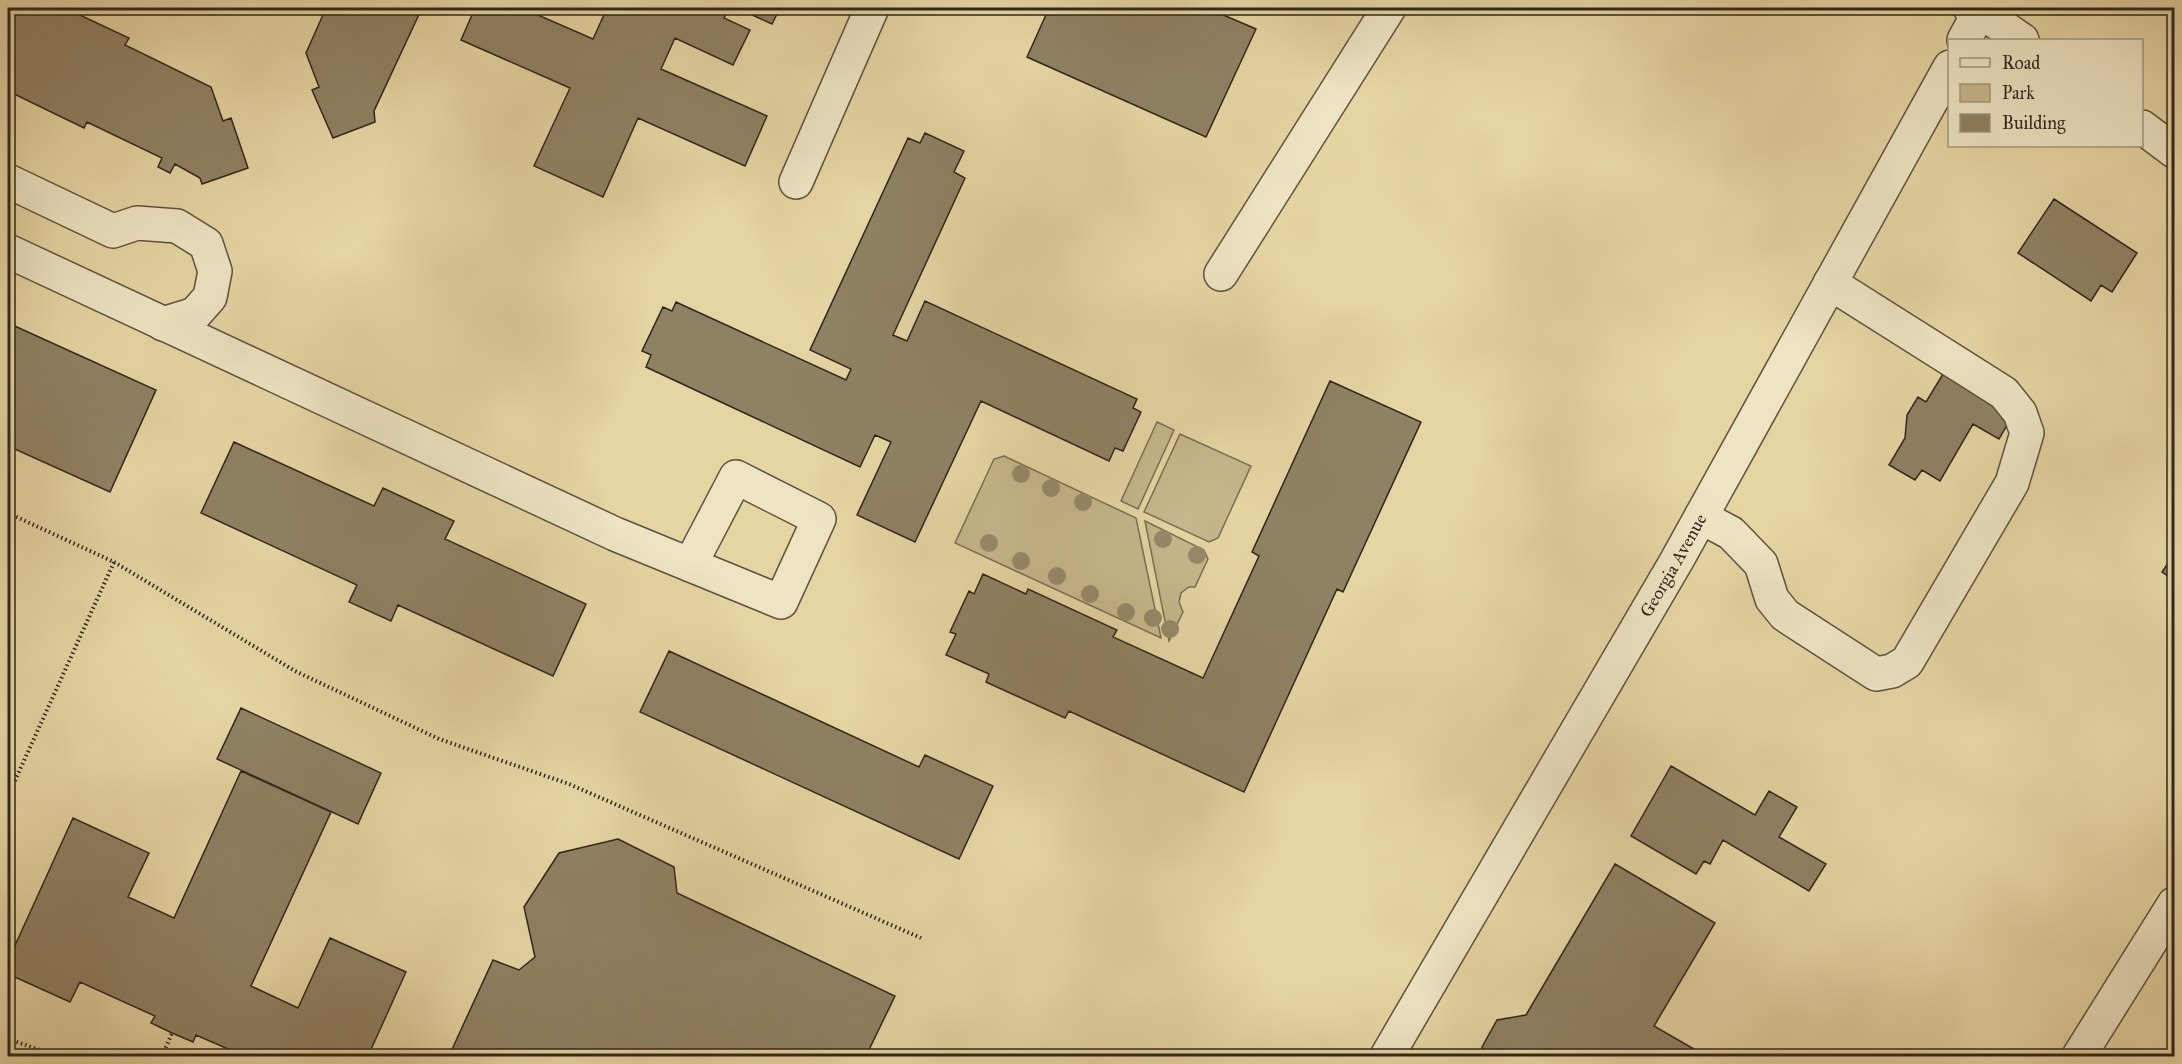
<svg xmlns="http://www.w3.org/2000/svg" width="2182" height="1064" viewBox="0 0 2182 1064" font-family="'IM FELL Great Primer',serif">
<rect width="100%" height="100%" fill="#e5d5a3"/>
<filter id="stains"><feTurbulence type="fractalNoise" baseFrequency=".00333" numOctaves="4"/><feColorMatrix values="0 0 0 0 .2 0 0 0 0 .09 0 0 0 0 .02 0 0 0 .5 -.17"/></filter>
<radialGradient id="worn" r=".72"><stop offset=".6" stop-color="#630" stop-opacity="0"/><stop offset="1" stop-color="#630" stop-opacity=".3"/></radialGradient>
<!-- green -->
<path fill="#c6b78c" stroke="#7c6e54" stroke-width="1.5" d="M1157,422l17,8 -36,79 -17,-8z
M1180,434l71,32 -33,72 -9,4 -65,-30z
M1004,456l132,62 25,120 -206,-95 39,-84z
M1145,521l59,29 4,9 -13,28h-6l-8,6 -2,9 4,10 -14,29z"/>
<!-- building -->
<path fill="#8f8163" stroke="#31261d" stroke-width="1.5" d="M8,8h33l12,5 3,-5h9l64,30 -4,7 86,42 12,34 8,-3 17,50 -46,16 -2,-6 -25,-14 -5,9 -12,-6 4,-9 -75,-36 -3,6 -76,-37z
M326,8h96l-48,103 1,11 -42,16 -21,-48 7,-3 -13,-34z
M475,8h47l71,31 14,-31h122l-5,10 26,12 -17,35 -58,-27 -14,31 106,47 -22,50 -107,-48 -35,79 -69,-31 36,-78 -109,-48z
M742,8h38l-8,16 -31,-14z
M1049,8h158l49,21 -50,108 -179,-80z
M925,133l39,18 -10,21 11,6 -72,157 14,6 18,-40 212,98 -4,9 8,4 -18,39 -8,-3 -6,13 -128,-60 -66,141 -58,-27 34,-73 -16,-7 -15,32 -214,-100 5,-12 -9,-4 21,-44 9,4 4,-9 170,78 5,-11 -41,-19 98,-212 12,5z
M2054,199l83,54 -25,39 -11,-7 -10,16 -73,-48z
M8,323l148,67 -46,102 -102,-46z
M1943,374l70,41 -14,24 -26,-15 -33,57 -18,-11 -7,10 -26,-15 16,-27 2,-23 11,-18 8,5z
M1330,381l91,41 -78,170 -6,-3 -93,203 -175,-81 -4,7 -79,-36 3,-8 -43,-19 10,-21 -6,-2 19,-41 5,3 9,-20 43,20 2,-5 89,41 -4,7 90,41 56,-122 -7,-4z
M234,442l140,64 9,-18 71,33 -9,18 141,65 -33,72 -155,-71 -7,16 -42,-19 8,-17 -156,-72z
M2174,554v26l-12,-8z
M669,651l250,116 6,-12 68,31 -34,73 -319,-147z
M241,708l140,65 -23,51 -141,-65z
M1671,766l84,49 14,-24 28,16 -18,30 47,27 -17,27 -86,-51 -13,24 -6,-3 -8,13 -65,-38z
M241,771l90,41 -80,174 47,22 32,-70 76,34 -38,84h-124l-48,-21 -3,7 -21,-9 -21,-10 4,-7 -75,-34 -10,20 -62,-28v-13l65,-143 76,35 -21,44 46,21z
M618,839l56,28 3,26 218,103 -29,60h-417l44,-96 26,10 16,-13 -11,-50 35,-54z
M1615,864l100,59 -61,103 52,30h-221l-3,-9 15,-27 29,-5z"/>
<g fill="none" stroke-linecap="round" stroke-linejoin="round">
<!-- minor casing -->
<g stroke="#5e523e" stroke-width="36">
<g id="minor">
<path d="M1970,8l10,3 42,29"/>
<path d="M1964,40l16,-29 6,-3"/>
<path d="M2142,127l32,24"/>
<path d="M8,181l105,50 24,-8 40,3 29,18 9,27 -5,26 -15,17 -32,10"/>
<path d="M796,182l76,-174"/>
<path d="M8,251l607,283 166,68 38,-83 -83,-42 -46,88"/>
<path d="M1221,274l168,-266"/>
<path d="M1701,517l30,16 30,31 11,35 13,16 91,59 16,-3 15,-9 105,-179 15,-50 -7,-20 -16,-20 -174,-110"/>
<path id="s1" d="M1387,1056l290,-496 273,-493"/>
<path d="M2079,1056l95,-152"/>
</g>
</g>
<!-- path -->
<path stroke="#31261d" stroke-width="4" stroke-dasharray="1.5 3" stroke-linecap="butt" d="M8,513l106,49 -106,234
M114,562l181,109 144,68 130,45 352,154
M8,1039l49,17
M162,1056l10,-23"/>
<!-- minor -->
<use href="#minor" stroke="#eee4c3" stroke-width="33"/>
</g>
<!-- trees -->
<g fill="#968969">
<circle cx="1021" cy="474" r="9"/>
<circle cx="1051" cy="488" r="9"/>
<circle cx="1083" cy="502" r="9"/>
<circle cx="1163" cy="539" r="9"/>
<circle cx="989" cy="543" r="9"/>
<circle cx="1197" cy="555" r="9"/>
<circle cx="1021" cy="561" r="9"/>
<circle cx="1057" cy="576" r="9"/>
<circle cx="1090" cy="594" r="9"/>
<circle cx="1126" cy="612" r="9"/>
<circle cx="1153" cy="618" r="9"/>
<circle cx="1170" cy="629" r="9"/>
</g>
<g text-anchor="middle" stroke-width="5" stroke-linejoin="round" paint-order="stroke">
<!-- street labels -->
<g font-size="18" fill="#31261d" stroke="#eee4c3">
<text dy="6" stroke="none"><textPath href="#s1" startOffset="568">Georgia Avenue</textPath></text>
</g>
</g>
<!-- margin -->
<rect width="2182" height="1064" fill="none" stroke="#e5d5a3" stroke-width="30"/>
<rect x="9" y="9" width="2164" height="1046" fill="none" stroke="#31261d" stroke-width="3"/>
<rect x="15" y="15" width="2152" height="1034" fill="none" stroke="#31261d" stroke-width="1.5"/>
<!-- legend -->
<rect x="1948" y="39" width="195" height="108" fill="#eee4c3" stroke="#a29881" stroke-width="1.5"/>
<rect x="1960" y="58" width="30" height="9" fill="#eee4c3" stroke="#a29881" stroke-width="1.5"/>
<text x="2002" y="69" font-size="18" fill="#31261d">Road</text>
<rect x="1960" y="84" width="30" height="18" fill="#c6b78c" stroke="#a29881" stroke-width="1.5"/>
<text x="2002" y="99" font-size="18" fill="#31261d">Park</text>
<rect x="1960" y="114" width="30" height="18" fill="#8f8163" stroke="#a29881" stroke-width="1.5"/>
<text x="2002" y="129" font-size="18" fill="#31261d">Building</text>
<rect width="100%" height="100%" filter="url(#stains)"/>
<rect width="100%" height="100%" fill="url(#worn)"/>
</svg>
